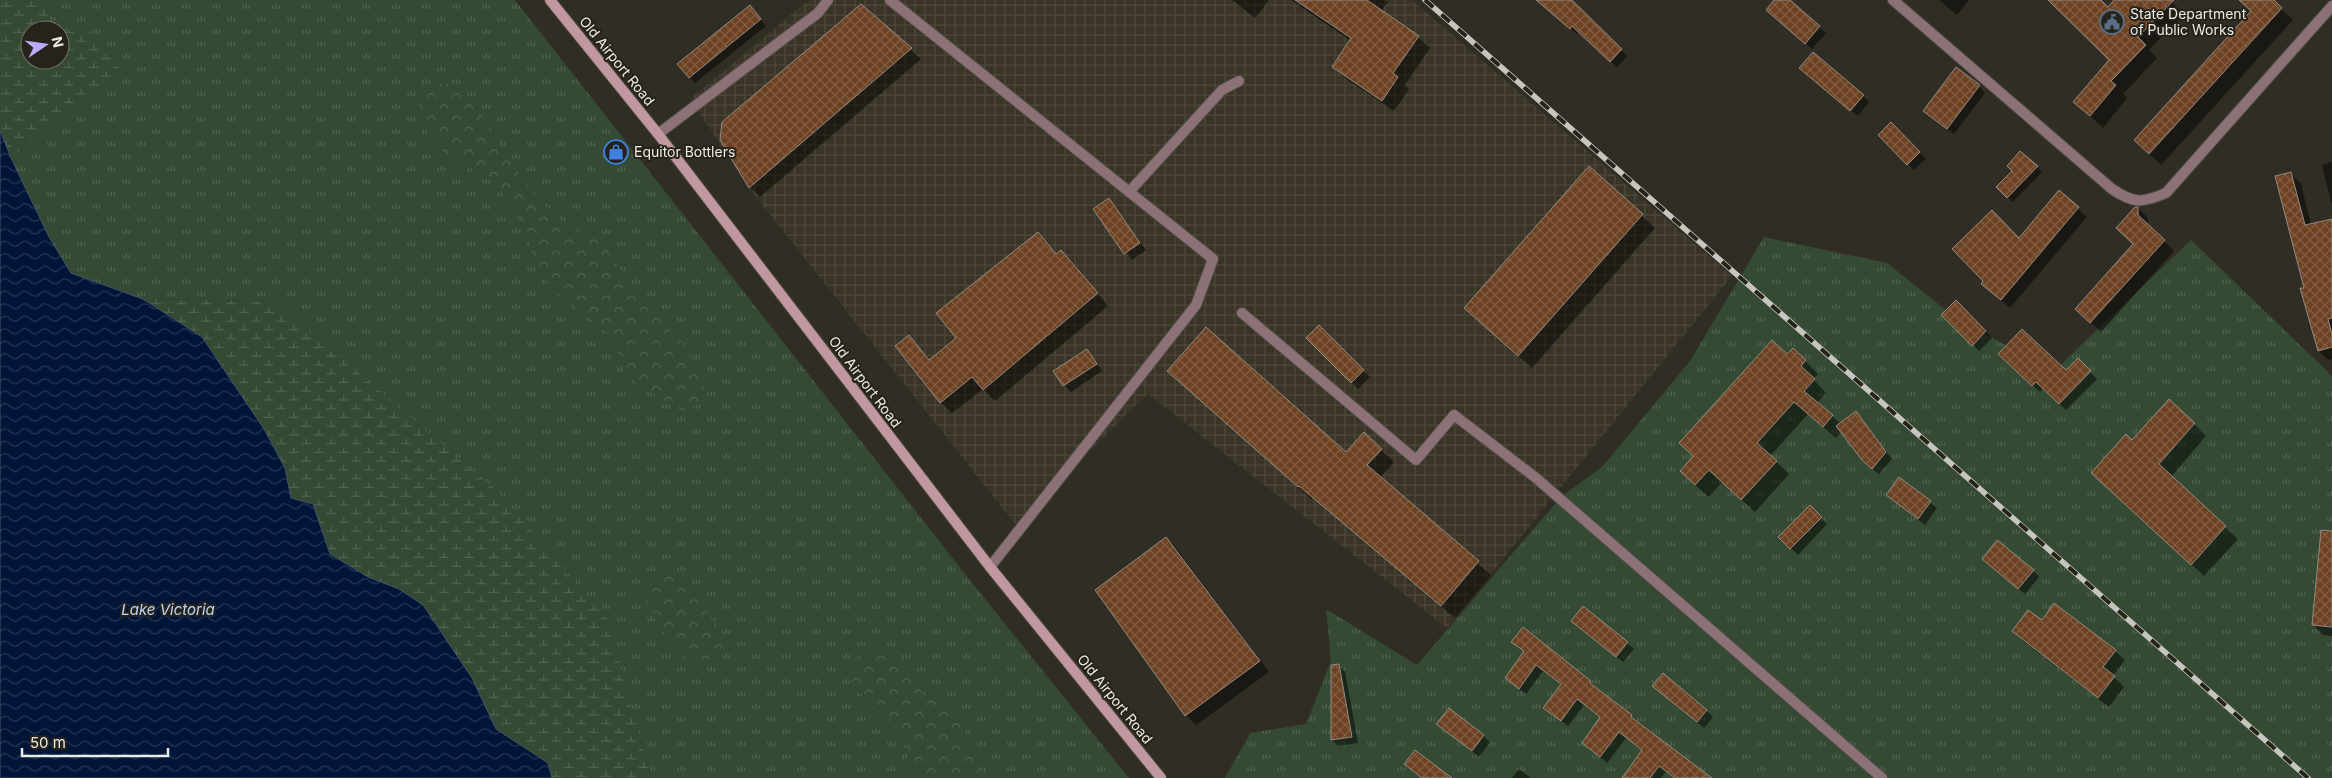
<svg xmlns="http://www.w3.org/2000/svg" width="2332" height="778" viewBox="0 0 2332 778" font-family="Inter,sans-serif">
<defs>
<pattern id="industrial-grid" width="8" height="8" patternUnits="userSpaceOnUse" patternTransform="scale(1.25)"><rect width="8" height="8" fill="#393426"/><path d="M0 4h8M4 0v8" fill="none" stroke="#4c483b"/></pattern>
<pattern id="grass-tufts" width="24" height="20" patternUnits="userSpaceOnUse" patternTransform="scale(1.25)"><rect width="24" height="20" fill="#344a33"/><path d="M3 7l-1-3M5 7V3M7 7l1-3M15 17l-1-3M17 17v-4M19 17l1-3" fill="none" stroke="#526450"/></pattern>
<pattern id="forest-crowns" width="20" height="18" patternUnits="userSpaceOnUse" patternTransform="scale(1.25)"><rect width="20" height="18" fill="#344a33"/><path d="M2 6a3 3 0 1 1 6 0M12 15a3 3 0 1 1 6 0" fill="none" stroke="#526450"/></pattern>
<pattern id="wetland-marsh" width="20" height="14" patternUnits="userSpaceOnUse" patternTransform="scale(1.25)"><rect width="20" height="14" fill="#344a33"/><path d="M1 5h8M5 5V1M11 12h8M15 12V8" fill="none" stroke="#526450"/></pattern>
<pattern id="water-waves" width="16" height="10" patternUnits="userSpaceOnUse" patternTransform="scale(1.25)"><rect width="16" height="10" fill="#011538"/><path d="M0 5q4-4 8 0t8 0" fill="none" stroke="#263755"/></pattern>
<pattern id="building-cross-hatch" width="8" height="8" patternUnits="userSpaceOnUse" patternTransform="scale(1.25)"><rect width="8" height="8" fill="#6d4222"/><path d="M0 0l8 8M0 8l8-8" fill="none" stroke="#825d42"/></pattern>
</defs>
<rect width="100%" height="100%" fill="#302d25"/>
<!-- industrial -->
<path fill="url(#industrial-grid)" d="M809,0h603l320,276 -285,352 -299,-234 -133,130 -266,-336 -59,-89z"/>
<!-- grass -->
<path fill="url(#grass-tufts)" d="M43,0h472l450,574 164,204h-478l-44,-160 -332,-317 -132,-2 -72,-26 -22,-36 -38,-79 111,-86 -24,-27 -10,-16 -28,3v-2h-8z
M1764,237l123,26 70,56 97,52 137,-131 141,136v402h-1107l25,-45 56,-9 25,-63 -5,-52 91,56 144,-168 41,-30 88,-106z"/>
<!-- forest -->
<path fill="url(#forest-crowns)" d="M418,84h30l26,18 36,59 29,39 27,25 32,12 49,69 41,43 20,50 -25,13 -57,-36 -14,-40 -54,-42 -20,-21 -13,-43 -28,-47 -53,-30 -23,-30z
M674,573l31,35 23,34 -16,16 -23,7 -31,-40 -19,-39z
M876,652l23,2 26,43 29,11 16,12 -8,21c9,13 19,33 36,37h-60l-26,-9 -9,-25 -15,-25 -18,-13 -24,-32 10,-17z"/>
<!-- wetland -->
<path fill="url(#wetland-marsh)" d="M0,0h43l9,30h-22v30h30v-28l28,-4 10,17 25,27 -112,86 -11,-28z
M143,299l132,2 220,188 112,129 44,160h-99l-5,-15 -51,-34 -24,-51 -49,-73 -24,-16 -31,-12 -38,-23 -17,-50 -22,-6 -6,-30 -21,-39 -62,-92z"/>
<!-- water -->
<path fill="url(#water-waves)" stroke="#47556c" d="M0,130l11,28 38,79 22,36 72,26 59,38 62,92 21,39 6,30 22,6 17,50 38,23 31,12 24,16 49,73 24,51 52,34 4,15h-552z"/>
<!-- shadow -->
<path fill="#0007" d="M1232,0h37l-14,18z
M1291,0h94l3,2 -7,9 37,26 12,11 -25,37 4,4 -15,22 -49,-33 -12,-12 18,-25z
M1537,0h33l57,56 -10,11 -38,-35 -2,2z
M1775,0h13l38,33 -14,16 -38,-33z
M1939,0h30l-12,15z
M2053,0h46l9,8 8,-8h54l14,14 -35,36 8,8 -34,36 4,4 -24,30 -28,-26 35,-42z
M2240,0h32l21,20 -132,145 -14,-13 105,-141z
M861,6l60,53 -161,138 -10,-10 -29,-47z
M755,13l11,13 -71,57 -16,-18z
M1807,74l56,22 6,6 -11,14z
M1979,86l6,7 -31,41 -23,-17z
M1891,123l35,36 -12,11 -34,-35z
M2332,162v43l-10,-40z
M2037,167l5,5 -29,30 -15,-15 16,-16z
M1589,168l66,60 -123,140 -53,-47z
M2291,174l10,10 10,41 21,-5v139l-4,1 -9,-9 -14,-63z
M2059,192l28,25 -77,91 -19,-16 28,-52z
M1108,200l38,50 -14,10 -37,-50z
M2138,208l10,10v8l26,25 -73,81 -14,-14 48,-73z
M1038,233l19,22 4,-4 12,12 35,43 -113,95 -12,-12 -31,24 -12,-11 -31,-66 22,25 27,-23z
M1956,302l36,36 -13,13 -36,-36z
M1319,327l51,50 -12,12 -50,-51z
M1793,349l25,25 -5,5 13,14 -9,10 24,21 15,-11 36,46 -13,15 -9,-7 -28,-36 -6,7 -28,-24 -38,42 19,18 -34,38 -33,-30 -13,15 -15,-13z
M1087,350l15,21 -31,21 -7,-7z
M2000,354l66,18 12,-12 19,19 -31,31 -23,-22 -3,4z
M1182,383l165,71 34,-4 13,12 -14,16 111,97 -36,43 -142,-120 -2,1z
M2194,424l12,12 -35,41 67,62 -34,37 -99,-91 27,-43z
M1899,478l38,30 -12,17 -38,-30z
M1810,507l17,17 -29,31 -18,-18z
M1166,538l10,10 93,124 -73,53 -10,-10z
M2332,541v95l-9,-1 -10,-10z
M1990,566l43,4 6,7 -14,17z
M2042,621l73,30 10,9 -12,16 11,11 -15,20 -86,-66 -9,-10z
M1579,628l48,15 7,6 -11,13z
M1520,648l70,34 47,41 73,55h-35l-9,-6 -5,6h-35l17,-27 -17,-13 -19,25 -17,-14 11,-31 -17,-13 -16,21 -23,-18 17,-23 -19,-14 -17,23 -20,-16 19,-26z
M1339,665l6,7 13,71 -20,3 -6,-6z
M1661,692l45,18 7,7 -9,11z
M1438,724l45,12 7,6 -11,15z
M1519,769l12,9h-19z"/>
<!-- building -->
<path fill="url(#building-cross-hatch)" stroke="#938a83" d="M1295,0h72l52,36 -26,37 5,4 -16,24 -50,-34 19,-29z
M1536,0h36l50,49 -12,13 -38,-36 -2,3z
M1774,0h16l30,26 -15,18 -39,-34z
M2048,0h53l7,7 6,-7h60l-36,37 8,8 -35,36 5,4 -26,31 -17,-14 36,-42z
M2239,0h35l8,8 -133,146 -15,-14 117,-129z
M861,4l51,44 -163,140 -29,-48 2,-18z
M750,5l11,14 -72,59 -12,-14z
M1813,52l51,43 -14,16 -51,-43z
M1956,67l24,18 -33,44 -24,-18z
M1891,122l29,30 -13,13 -29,-30z
M2020,151l18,15 -31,32 -11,-11 16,-16 -5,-5z
M1589,166l54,48 -125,142 -54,-48z
M2291,172l14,53 27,-6v99l-4,1 4,15v13l-14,4 -18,-63h4l-29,-112z
M2059,190l20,17 -78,93 -20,-16 2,-3 -31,-32 40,-39 27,28z
M1109,198l31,45 -16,11 -31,-45z
M2135,207h3v8l27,25 -75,83 -15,-14 58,-65 -17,-16z
M1038,232l18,22 5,-4 37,43 -115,97 -11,-13 -32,26 -45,-57 14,-11 20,25 27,-22 -20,-25z
M1956,300l30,31 -14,15 -31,-31z
M1319,325l45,45 -13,13 -45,-45z
M1206,327l140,125 18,-20 18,17 -15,16 112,96 -38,45 -142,-120 -1,1 -131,-116z
M2022,329l44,41 12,-12 13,13 -32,33 -23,-22 -4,4 -34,-32z
M1772,340l15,14 6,-6 13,12 -5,6 14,13 -11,12 29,24 -10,12 -29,-25 -37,41 20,18 -36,39 -32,-30 -14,15 -15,-14 13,-15 -14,-13z
M1087,349l10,15 -34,22 -10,-15z
M2169,399l26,24 -36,41 67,62 -35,39 -100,-92 35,-39 6,6z
M1856,411l30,41 -14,17 -10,-9 -26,-34z
M1899,477l32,24 -13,18 -32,-24z
M1810,505l12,12 -32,32 -12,-12z
M2321,530l11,1v96l-20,-2z
M1166,537l94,124 -75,55 -90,-126z
M1997,540l37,30 -16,19 -36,-30z
M2054,603l62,47 -13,17 12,9 -17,22 -86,-67 16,-21 14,10z
M1583,606l45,36 -12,15 -45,-36z
M1523,627l68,54 -1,2 42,32 -1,2 81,61h-37l-16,-12 -9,12h-28l20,-28 -23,-18 -19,25 -18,-14 18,-26 -23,-18 -16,22 -18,-13 18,-24 -25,-19 -17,24 -14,-11 19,-27 -13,-9z
M1339,664l13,73 -21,3v-75z
M1663,673l44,37 -10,12 -45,-36z
M1449,708l35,27 -12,16 -36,-27z
M1415,750l37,28h-30l-18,-14z"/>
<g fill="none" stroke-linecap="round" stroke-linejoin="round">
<!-- lane casing -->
<g stroke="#4e4b44" stroke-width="12">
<path id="lane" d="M890,0l323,259 -17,46 -206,262
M658,134l160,-121 10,-13
M1129,192l93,-102 17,-9
M1242,313l174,147 38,-45 82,63 346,300"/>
</g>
<!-- street casing -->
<g stroke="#4e4b44" stroke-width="12">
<path id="street" d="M1893,0l219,189c22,15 30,14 54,4l166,-187"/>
</g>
<!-- secondary casing -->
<g stroke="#4e4b44" stroke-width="12">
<path id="secondary" d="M550,0l108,134 332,433 171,211"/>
</g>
<!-- lane -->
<use href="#lane" stroke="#8c7277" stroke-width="10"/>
<!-- street -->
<use href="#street" stroke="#8c7277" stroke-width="10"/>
<!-- secondary -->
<use href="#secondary" stroke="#c298a0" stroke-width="10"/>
<!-- rail casing -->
<g stroke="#c7c5bf" stroke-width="5.5">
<path id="rail" d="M1425,0l883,778"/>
</g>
<!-- rail -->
<use href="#rail" stroke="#26231b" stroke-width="4" stroke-dasharray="11" stroke-linecap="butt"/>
</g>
<!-- icons -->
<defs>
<g id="civic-ring" transform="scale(1.25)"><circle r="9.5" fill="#26231b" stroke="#5c6f8a" stroke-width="1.5"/><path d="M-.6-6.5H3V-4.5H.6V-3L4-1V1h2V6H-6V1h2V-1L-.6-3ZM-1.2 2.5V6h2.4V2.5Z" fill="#5c6f8a"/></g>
<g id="shop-ring" transform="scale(1.25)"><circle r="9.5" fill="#26231b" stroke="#3f7fe0" stroke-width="1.5"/><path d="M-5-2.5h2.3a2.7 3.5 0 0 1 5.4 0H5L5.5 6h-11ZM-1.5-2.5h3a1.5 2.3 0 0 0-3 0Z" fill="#3f7fe0"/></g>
</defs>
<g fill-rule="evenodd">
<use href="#civic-ring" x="2112" y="22"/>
<use href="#shop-ring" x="616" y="152"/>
</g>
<g text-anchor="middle" stroke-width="4" stroke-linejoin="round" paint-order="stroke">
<!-- poi labels -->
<g font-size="14" fill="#ebeae4" stroke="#26231b" text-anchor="start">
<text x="2130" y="19">State Department<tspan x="2130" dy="16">of Public Works</tspan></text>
<text x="634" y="157">Equitor Bottlers</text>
</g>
<!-- street labels -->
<g font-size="14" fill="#ebeae4" stroke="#26231b">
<text transform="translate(617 61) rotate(51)" y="5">Old Airport Road</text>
<text transform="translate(865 382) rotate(53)" y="5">Old Airport Road</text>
<text transform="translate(1115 699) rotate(51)" y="5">Old Airport Road</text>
</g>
<!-- water labels -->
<g font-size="15" font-style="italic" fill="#bad4fc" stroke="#26231b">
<text x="168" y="615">Lake Victoria</text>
</g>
</g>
<!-- north arrow -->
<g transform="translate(45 45) rotate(77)"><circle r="24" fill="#26231b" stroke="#75736b"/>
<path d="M0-4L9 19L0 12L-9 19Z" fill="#bbaaf6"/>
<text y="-8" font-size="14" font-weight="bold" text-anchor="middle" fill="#ebeae4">N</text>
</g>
<!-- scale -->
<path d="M22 748v8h146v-8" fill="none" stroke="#ebeae4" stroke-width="2.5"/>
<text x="30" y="748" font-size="15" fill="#ebeae4" stroke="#26231b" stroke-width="4" paint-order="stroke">50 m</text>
</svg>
